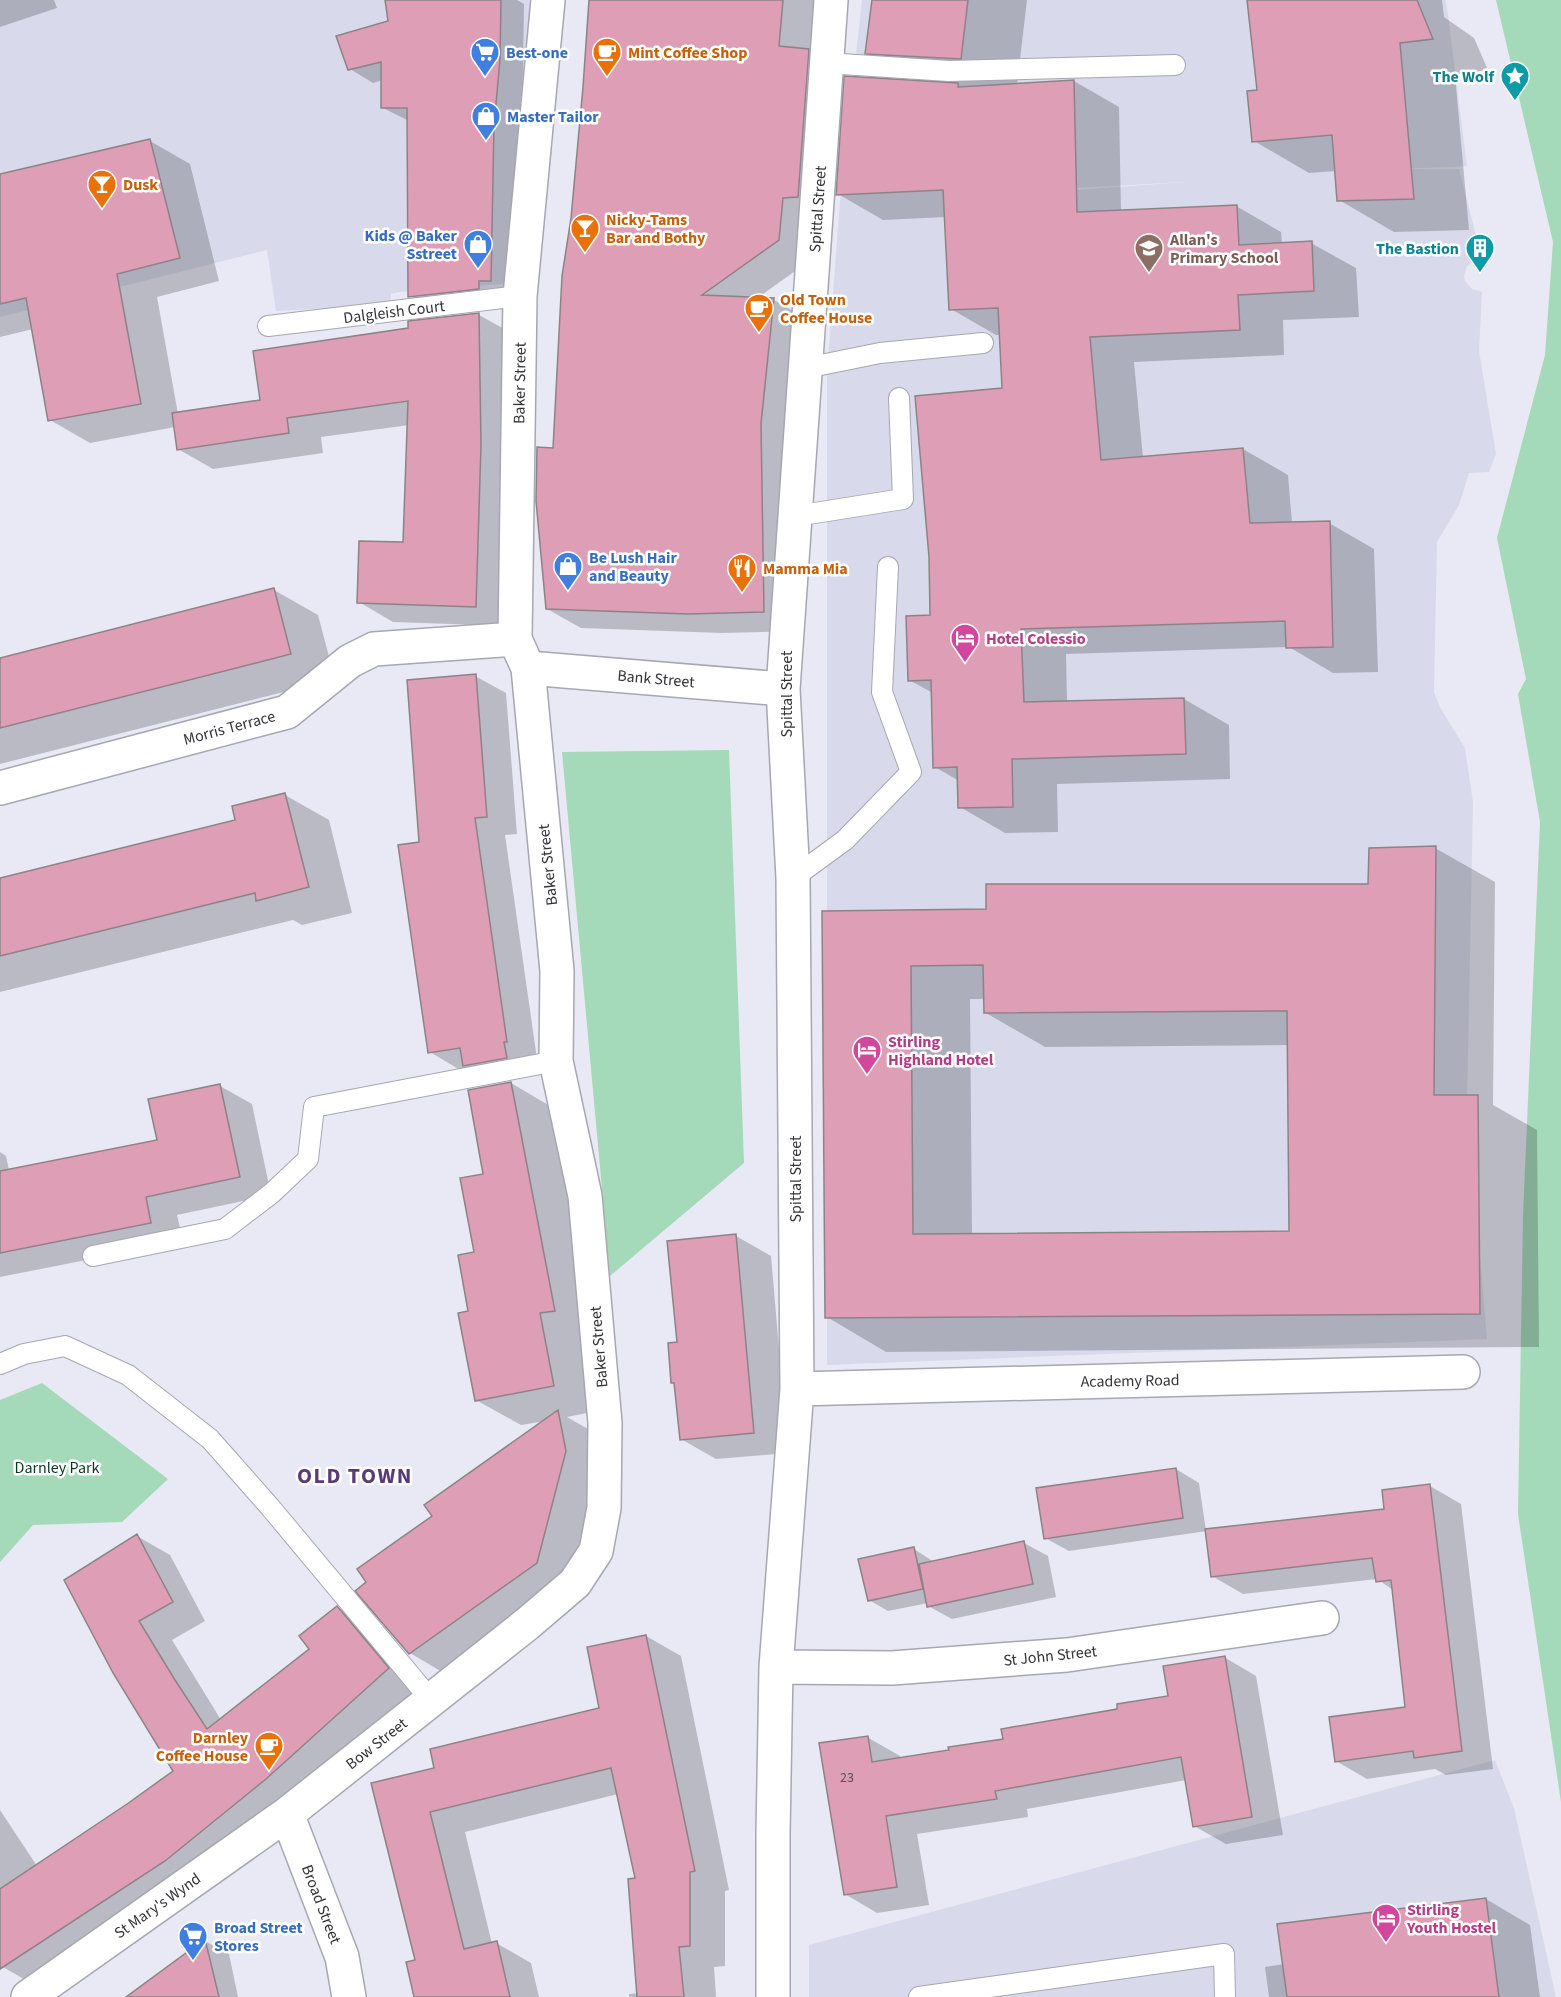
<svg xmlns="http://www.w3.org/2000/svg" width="1561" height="1997" viewBox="0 0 1561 1997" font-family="'Source Sans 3',sans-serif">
<rect width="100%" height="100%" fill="#e8e9f4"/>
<!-- built -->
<path fill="#d8daeb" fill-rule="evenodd" d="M0,0h561l-23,281 -138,11 -9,2 -1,11 -114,6 -9,-61 -267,67z
M862,0h584l21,166 -63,3h55l23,90 -6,1 -9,6 -3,10 1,5 7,8 10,3 -3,59 17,103 -7,18 -20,1 -10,32 -22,37 -3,150 6,15 25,41 8,54 -6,304 20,233 -660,26v-991l13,-173zM1185,182l-97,7 -151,7z
M1495,1760l19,48 42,189h-747v-52z"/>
<!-- green -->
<path fill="#a4d9b9" d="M1496,0h65v1802l-43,-288 5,-298 17,-394 -22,-128 8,-15 -29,-141 48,-183 8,-113z
M729,750l15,413 -134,113 -48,-524z
M42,1383l126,96 -46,43 -89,3 -33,37v-162z"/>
<!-- shadow -->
<path fill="#0003" fill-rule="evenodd" d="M0,0h54l3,8 -57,19z
M468,0h49l7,4 -1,69 -6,68 -3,153 -81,16 -23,-14 -1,-175 -26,-13v-28l-10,3 -23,-14z
M591,0h226l-5,259 -56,40 18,1 33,19 -10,312 -75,2 -141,-5 -34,-19 7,-160z
M873,0h154l-10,85 57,-4 45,26 2,105 115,-6 45,26 1,12 29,-1 45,25 3,49 -76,3 1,35 -150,7 9,96 100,-9 45,26 4,48h37l45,26 4,123 -45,1 -44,-26 -223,7 1,48 117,-3 45,26 1,54 -173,5 1,48 -53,1 -45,-26 -1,-26 -24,-14 -2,-74 -24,-13 22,-63 72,-227 -2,-55h-5l-45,-26 -5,-92 -63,3 -45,-26 79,-112 -50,-29z
M1249,0h193l2,17 30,21 14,32 -33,5 14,155 -75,2 -55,-32 -3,-29 -27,2 -55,-32 5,-50z
M150,141l40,23 29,117 -62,16 21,117 84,-13 148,-71 69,-15 34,19 -3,292 -117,-4 -34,-20 46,-58 4,-119 -88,12 2,16 -110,16 -35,-20 -3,-22 -85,16 -40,-23 -17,-91 -33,8v-159z
M274,590l44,25 17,64 -335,85v-105z
M475,676l31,17 11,141 -12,1 32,224h-4l3,16 -41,8 -25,-15 -10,2 -30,-18 -9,-209z
M285,795l44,25 23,93 -50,12 -9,-5 -293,72v-113l237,-58z
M1435,848l60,34 -2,223 44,25 2,217 -653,5 -59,-35 -4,-405 164,-1 382,-26zM970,999h15l1,14 59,34 244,-2 2,188 -319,2z
M511,1083l44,26 43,227 -1,75 -30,6 35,20 -21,152 -127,90 -44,-26 24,-136 112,-96 -25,4 -45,-25 -6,-88 5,-59 10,-77z
M220,1086l32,18 19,91 -94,20 6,26 -183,36v-125l6,4 3,14 150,-29z
M736,1236l35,20 17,197 -72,6 -35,-20 -5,-55 -4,-2 7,-39z
M1176,1469l23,14 7,48 179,-21 45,-24 31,18 32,265 -47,6 -11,-6 -68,10 -31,-18 70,-53 -13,-118 -16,-11 -134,15 -31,-18 -5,-45 -138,20 -24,-13z
M137,1536l33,19 35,66 -33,19 49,80 90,-71 26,-41 33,19 51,61 -122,110 -263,188 -33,-19 -3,-5v-152l37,56 138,-94 -61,-100z
M1024,1543l24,13 8,41 -104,22 -24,-13v-3l-40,8 -19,-11 45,-51 20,13z
M646,1636l35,20 48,234 -4,1v75l-11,1 2,30h-87v-3l10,-1 -2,-113 -19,-86 -153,38 27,112 4,-1 35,20 8,34h-124l2,-36 -44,-177 63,-15 165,-60z
M1224,1657l32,19 27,159 -57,9 -32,-18 -8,-46 -159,29 1,8 -111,17 12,71 -52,8 -32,-19 22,-157 33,19v3l104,-19 166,-43z
M1486,1899l44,26 10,72h-271l-4,-30 19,-3z
M205,1941l24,13 9,43h-81z"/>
<!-- building -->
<path fill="#de9eb5" stroke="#8d8386" stroke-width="1.5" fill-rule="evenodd" d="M385,0h116l-1,59 -6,67 -3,155h-12v8l-71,8 -1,-189h-26v-46l-33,8 -12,-34 52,-15z
M589,0h194l-4,46 30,3 -11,148 -15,1 -4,42 -77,55 72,3 -13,126 3,188 -76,2 -142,-5 -10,-108 1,-54 16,1 9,-172 9,-58 12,-131z
M872,0h96l-7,59 -96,-5z
M1247,0h170l16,39 -33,4 14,156 -77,2 -5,-66 -80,7 -5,-51 10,-1z
M844,76l114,7v4l116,-7 3,132 160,-7 2,40 73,-4 2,50 -76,4 2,35 -150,7 11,123 142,-12 7,75 80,-2 3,126 -47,1 -1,-27 -264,8 3,73 160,-4 2,56 -174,5 1,48 -55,1 -1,-41 -24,1 -2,-88 -23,1 -2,-65 24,-1 -1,-58 -14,-161 87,-8 -4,-80 -49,2 -6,-120 -107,5z
M150,139l30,119 -63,16 24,130 -93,17 -22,-123 -26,6v-130z
M479,313l2,132 -5,162 -119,-4 2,-62 44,1 5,-141 -121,17 2,15 -112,17 -5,-37 88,-13 -7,-49 155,-23v-7z
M274,588l17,66 -291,74v-70z
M476,674l11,143 -12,1 32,224h-3l3,16 -44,8 -3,-18 -32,5 -30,-208 21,-3 -12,-162z
M285,793l24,94 -53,14 -1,-8 -255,63v-78l235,-58 -3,-14z
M1436,846l-2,249h44l2,219 -655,4 -3,-407 164,-2v-25h382l1,-36zM983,965l1,48 303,-2 2,220 -376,3 -2,-268z
M511,1082l44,229 -15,2 14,73 -79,15 -17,-88 10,-2 -10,-56 16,-3 -14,-74 23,-4 -15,-84z
M220,1084l20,93 -94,20 5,26 -151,30v-82l157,-31 -9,-41z
M736,1234l18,199 -74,7 -6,-57h-3l-3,-40 9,-1 -10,-101z
M558,1410l8,41 -29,112 -128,91 -54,-63 11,-9 -9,-13 75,-53 -8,-11z
M1176,1468l7,50 -139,21 -8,-51z
M1430,1484l32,267 -48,7 -1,-7 -78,11 -6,-45 76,-10 -14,-127 -15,2 -4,-24 -161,19 -6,-48 179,-20 -2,-19z
M137,1534l36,68 -34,19 36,59 32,49 102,-80 -10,-13 38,-30 52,62 -123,111 -101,82 -165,108v-80l127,-85 46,-33 -60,-98 -49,-93z
M1024,1541l9,43 -106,23 -8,-43z
M914,1547l9,42 -55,12 -10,-42z
M646,1635l49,236 -5,1v74l-11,1 5,50h-47l-9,-118 7,-1 -24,-110 -181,44 34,137 33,-8 13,56h-96l-8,-35 9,-2 -44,-177 63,-15 -4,-19 169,-41 -12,-61z
M1225,1656l27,161 -59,10 -12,-70 -186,34 2,8 -111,17 11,71 -53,8 -25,-152 49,-7 4,26 77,-12 -1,-3 55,-8 -2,-10 116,-20v-5l51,-8 -5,-30z
M1486,1898l13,99h-212l-10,-73z
M205,1939l14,58h-93z"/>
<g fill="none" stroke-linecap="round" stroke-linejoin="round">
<!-- service casing -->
<g stroke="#a6a7b1" stroke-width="22">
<path id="service" d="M826,63l123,8 226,-6
M268,326l252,-30
M806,368l74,-15 103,-10
M796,516l107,-17 -4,-101
M793,878l52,-38 66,-68 -29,-80 6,-125
M93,1256l132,-27 47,-36 36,-34 6,-52 242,-46
M0,1364l24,-10 41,-8 63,29 82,64 60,68 161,193
M919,1997l305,-43 1,43"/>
</g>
<!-- minor casing -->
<g stroke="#a6a7b1" stroke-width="36">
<path id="minor" d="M528,668l255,21
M0,788l287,-76 63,-51 24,-12 141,-10
M797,1389l666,-17
M776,1667l116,1 175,-13 255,-37
M287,1814l55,143 7,40
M28,1997l259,-183 240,-190 48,-41 21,-32 8,-43 1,-85 -20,-227 -29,-135 1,-90 -29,-303 -13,-29 5,-343 28,-296
M773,1997v-163l3,-167 21,-278 -4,-511 -10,-189 48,-689"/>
</g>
<!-- service -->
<use href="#service" stroke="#fff" stroke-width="20"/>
<!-- minor -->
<use href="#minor" stroke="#fff" stroke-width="33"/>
</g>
<!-- icons -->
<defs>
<g id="supermarket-pin" transform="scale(1.5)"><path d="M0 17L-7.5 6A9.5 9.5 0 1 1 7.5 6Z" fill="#3f7fe0" stroke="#fff"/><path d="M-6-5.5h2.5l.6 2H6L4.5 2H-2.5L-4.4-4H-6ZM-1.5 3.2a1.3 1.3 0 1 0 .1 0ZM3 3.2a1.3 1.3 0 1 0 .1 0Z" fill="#fff"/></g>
<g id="cafe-pin" transform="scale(1.5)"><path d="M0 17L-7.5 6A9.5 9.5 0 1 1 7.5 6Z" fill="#e8710a" stroke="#fff"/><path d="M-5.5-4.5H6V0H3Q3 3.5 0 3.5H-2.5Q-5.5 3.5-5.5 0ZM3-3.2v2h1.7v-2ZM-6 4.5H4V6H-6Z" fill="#fff"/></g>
<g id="sight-pin" transform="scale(1.5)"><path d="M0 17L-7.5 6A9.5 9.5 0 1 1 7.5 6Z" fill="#0f9aa8" stroke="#fff"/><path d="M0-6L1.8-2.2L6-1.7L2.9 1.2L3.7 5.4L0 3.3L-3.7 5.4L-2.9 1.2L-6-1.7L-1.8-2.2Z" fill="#fff"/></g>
<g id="shop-pin" transform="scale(1.5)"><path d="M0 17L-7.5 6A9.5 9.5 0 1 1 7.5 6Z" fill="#3f7fe0" stroke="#fff"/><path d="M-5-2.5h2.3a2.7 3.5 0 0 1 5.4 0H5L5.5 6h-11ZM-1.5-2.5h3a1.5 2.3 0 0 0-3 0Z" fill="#fff"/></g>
<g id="bar-pin" transform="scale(1.5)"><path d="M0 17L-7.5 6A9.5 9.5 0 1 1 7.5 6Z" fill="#e8710a" stroke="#fff"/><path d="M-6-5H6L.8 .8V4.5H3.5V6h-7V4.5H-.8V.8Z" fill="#fff"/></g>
<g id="school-pin" transform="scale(1.5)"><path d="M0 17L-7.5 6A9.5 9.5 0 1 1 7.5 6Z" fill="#8d6e63" stroke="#fff"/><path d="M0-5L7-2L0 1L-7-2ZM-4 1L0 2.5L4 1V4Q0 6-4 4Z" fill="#fff"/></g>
<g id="building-pin" transform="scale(1.5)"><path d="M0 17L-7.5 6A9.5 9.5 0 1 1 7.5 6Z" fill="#0f9aa8" stroke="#fff"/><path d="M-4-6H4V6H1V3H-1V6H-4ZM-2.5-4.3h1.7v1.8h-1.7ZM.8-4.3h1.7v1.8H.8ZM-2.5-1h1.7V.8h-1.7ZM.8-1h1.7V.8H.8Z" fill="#fff"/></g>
<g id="restaurant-pin" transform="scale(1.5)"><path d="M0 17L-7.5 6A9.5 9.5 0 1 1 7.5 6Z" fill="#e8710a" stroke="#fff"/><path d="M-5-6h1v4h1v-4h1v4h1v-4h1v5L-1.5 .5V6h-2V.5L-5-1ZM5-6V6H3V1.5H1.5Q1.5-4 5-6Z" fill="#fff"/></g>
<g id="hotel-pin" transform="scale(1.5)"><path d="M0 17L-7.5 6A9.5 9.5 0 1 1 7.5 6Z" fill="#d1479c" stroke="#fff"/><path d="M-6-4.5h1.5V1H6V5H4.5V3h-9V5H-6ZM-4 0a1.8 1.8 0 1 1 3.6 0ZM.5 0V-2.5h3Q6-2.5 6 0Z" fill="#fff"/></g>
</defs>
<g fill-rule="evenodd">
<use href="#supermarket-pin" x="485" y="52"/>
<use href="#cafe-pin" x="607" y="52"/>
<use href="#sight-pin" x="1515" y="76"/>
<use href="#shop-pin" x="486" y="116"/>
<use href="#bar-pin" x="102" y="184"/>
<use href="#bar-pin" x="585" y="228"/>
<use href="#shop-pin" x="478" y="244"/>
<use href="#school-pin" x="1149" y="248"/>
<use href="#building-pin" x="1480" y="248"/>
<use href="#cafe-pin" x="759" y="308"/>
<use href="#shop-pin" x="568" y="566"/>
<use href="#restaurant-pin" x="742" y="568"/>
<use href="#hotel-pin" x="965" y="638"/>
<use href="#hotel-pin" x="867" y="1050"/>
<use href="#cafe-pin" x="269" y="1746"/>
<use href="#hotel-pin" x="1386" y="1918"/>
<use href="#supermarket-pin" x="193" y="1936"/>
</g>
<g text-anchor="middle" stroke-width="5" stroke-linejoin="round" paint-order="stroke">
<!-- number labels -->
<g font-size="14" fill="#5e4e57">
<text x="847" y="1782">23</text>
</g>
<!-- shop labels -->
<g font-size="16" font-weight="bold" fill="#366cbe" stroke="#fff" text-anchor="start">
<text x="506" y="58">Best-one</text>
<text x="507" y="122">Master Tailor</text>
<text x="457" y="241" text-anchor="end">Kids @ Baker<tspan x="457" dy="18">Sstreet</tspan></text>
<text x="589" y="563">Be Lush Hair<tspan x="589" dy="18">and Beauty</tspan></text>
<text x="214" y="1933">Broad Street<tspan x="214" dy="18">Stores</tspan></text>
</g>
<!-- food labels -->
<g font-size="16" font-weight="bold" fill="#c56008" stroke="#fff" text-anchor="start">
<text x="628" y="58">Mint Coffee Shop</text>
<text x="123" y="190">Dusk</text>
<text x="606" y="225">Nicky-Tams<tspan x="606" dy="18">Bar and Bothy</tspan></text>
<text x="780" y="305">Old Town<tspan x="780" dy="18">Coffee House</tspan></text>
<text x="763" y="574">Mamma Mia</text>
<text x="248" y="1743" text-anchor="end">Darnley<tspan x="248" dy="18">Coffee House</tspan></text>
</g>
<!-- culture labels -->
<g font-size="16" font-weight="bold" fill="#0d838f" stroke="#fff" text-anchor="end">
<text x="1494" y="82">The Wolf</text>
<text x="1459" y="254">The Bastion</text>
</g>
<!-- street labels -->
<g font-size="16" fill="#343438" stroke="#fff">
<text transform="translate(817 209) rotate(-86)" y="6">Spittal Street</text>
<text transform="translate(394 311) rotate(-7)" y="6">Dalgleish Court</text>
<text transform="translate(519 383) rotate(-89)" y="6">Baker Street</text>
<text transform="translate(656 678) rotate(5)" y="6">Bank Street</text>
<text transform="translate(786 694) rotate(-90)" y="6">Spittal Street</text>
<text transform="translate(229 727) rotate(-15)" y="6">Morris Terrace</text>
<text transform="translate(547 865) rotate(-96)" y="6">Baker Street</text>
<text transform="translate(795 1179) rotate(-90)" y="6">Spittal Street</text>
<text transform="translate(598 1347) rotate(-95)" y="6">Baker Street</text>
<text transform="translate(1130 1380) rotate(-1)" y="6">Academy Road</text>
<text transform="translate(1050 1655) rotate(-6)" y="6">St John Street</text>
<text transform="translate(376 1743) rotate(-38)" y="6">Bow Street</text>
<text transform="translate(322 1904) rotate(69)" y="6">Broad Street</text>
<text transform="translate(157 1905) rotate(-35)" y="6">St Mary's Wynd</text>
</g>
<!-- education labels -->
<g font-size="16" font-weight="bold" fill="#785e54" stroke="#fff" text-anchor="start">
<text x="1170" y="245">Allan's<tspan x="1170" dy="18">Primary School</tspan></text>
</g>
<!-- hotel labels -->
<g font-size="16" font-weight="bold" fill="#b23c85" stroke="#fff" text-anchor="start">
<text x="986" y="644">Hotel Colessio</text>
<text x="888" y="1047">Stirling<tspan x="888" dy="18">Highland Hotel</tspan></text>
<text x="1407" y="1915">Stirling<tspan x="1407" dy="18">Youth Hostel</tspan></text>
</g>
<!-- park labels -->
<g font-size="16" fill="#063922" stroke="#fff">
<text x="57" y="1473">Darnley Park</text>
</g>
<!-- district labels -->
<g font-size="22" font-weight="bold" letter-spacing="1.5" fill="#583c77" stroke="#fff">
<text x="355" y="1483">OLD TOWN</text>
</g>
</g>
</svg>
